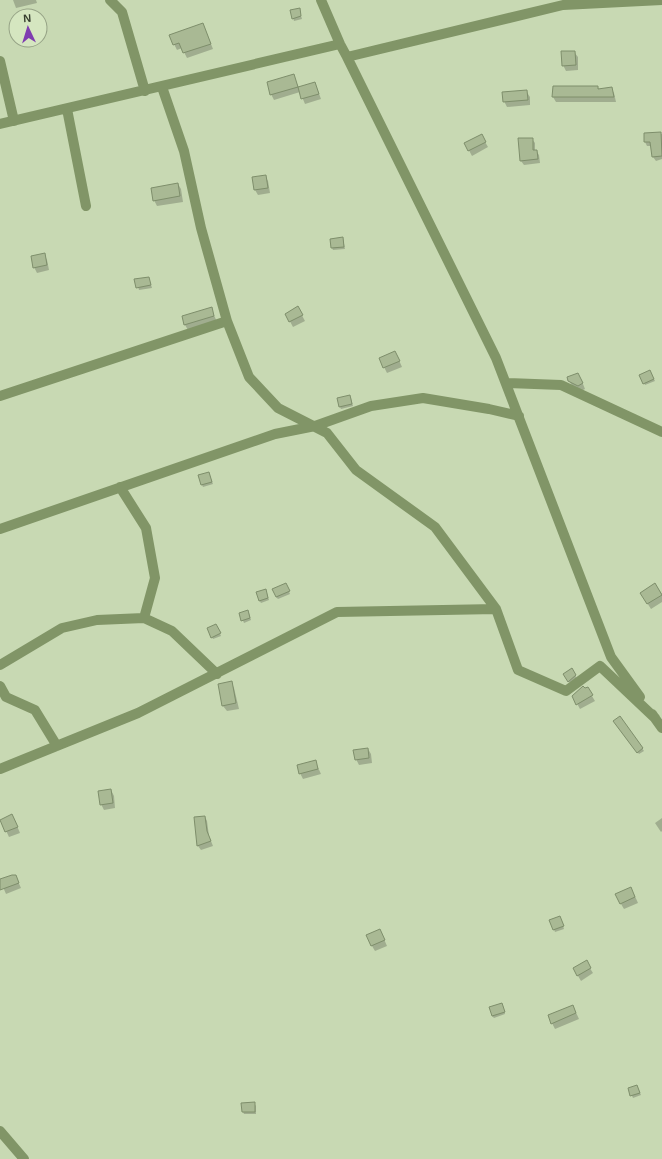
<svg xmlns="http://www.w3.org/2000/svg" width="662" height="1159" viewBox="0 0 662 1159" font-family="Arial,sans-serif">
<rect width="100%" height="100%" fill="#c8d9b3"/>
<!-- shadow -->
<path fill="#0003" d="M13,0h23l1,3 -21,5z
M299,9l3,10 -8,2 -1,-3z
M203,24l10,25 -26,9 -5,-10 -5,2 -3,-6z
M574,52l4,5v13l-12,1 -3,-6z
M293,75l6,13 16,-5 6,16 -16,5 -5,-12 -26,8 -3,-6z
M598,87l1,3 12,-2 3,5 2,9h-60l-3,-5z
M526,91l4,6v8l-23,2 -3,-6z
M645,133l17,1v25l-6,2 -3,-4 -1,-11h-5l-2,-4z
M481,135l7,12 -16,9 -7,-13z
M519,139h13l3,4v8h1l3,4 1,8 -16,2 -3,-4z
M265,176l3,5 2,12 -12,2 -3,-5z
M178,184l3,5 2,13 -26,4 -3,-6z
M343,238l2,11 -12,1 -1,-2z
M44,254l3,6 2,10 -12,3 -3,-6z
M149,278l3,10 -13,2 -3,-10z
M211,308l6,14 -29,8 -3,-5z
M298,308l7,13 -12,6 -7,-13z
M398,358l4,9 -15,6 -3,-6z
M650,371l5,10 -10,4 -5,-10z
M581,379l4,10 -4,2 -8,-4 -4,-6z
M351,398l2,8 -12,3 -1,-2z
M209,473l4,11 -10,3 -1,-2z
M655,584l7,10v8l-11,7 -7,-11z
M287,587l3,7 -12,5 -2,-2z
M267,593l2,7 -8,3 -2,-3z
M240,613h9l2,7 -7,3z
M216,625l5,11 -8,3 -5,-10z
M571,670l6,8 -7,5 -6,-9z
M231,682l3,6 5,21 -12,2 -4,-5 -4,-21z
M587,688l8,13 -15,8 -7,-13z
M615,723l27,25 2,3 -5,3z
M368,749l3,5 1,9 -13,2 -3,-6z
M315,761l6,13 -18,5 -3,-6z
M111,790l3,6 1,12 -11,2 -3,-6z
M205,817l2,4 2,15 4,10 -12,4 -3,-4 -3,-28z
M662,818v13l-1,1 -6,-9z
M1,820l14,1 5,12 -11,4z
M15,875l6,13 -15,6 -6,-14z
M634,894l4,9 -14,6 -3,-5z
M561,920l3,9 -9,3 -5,-11z
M380,930l7,16 -12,5 -3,-5z
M586,962l7,11 -12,8 -7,-12z
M503,1006l2,8 -11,4 -2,-2z
M573,1006l6,13 -24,10 -3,-6z
M637,1086l4,9 -8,3 -4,-9z
M254,1103l2,3v8h-12l-1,-2z"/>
<!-- building -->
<path fill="#a9b994" stroke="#7e8e6b" d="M300,8l1,8 -9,3 -2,-9z
M203,23l8,21 -28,9 -4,-10 -6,2 -4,-10z
M561,51h14l1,14 -14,1z
M294,74l4,13 -28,8 -3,-13z
M315,82l4,12 -18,5 -3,-12z
M553,86h45v3l14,-2 2,10h-62z
M527,90l1,10 -25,2 -1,-10z
M661,132l1,24 -10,1 -2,-15h-6v-9z
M482,134l4,8 -18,9 -4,-8z
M518,138h15v12h4l1,9 -18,2z
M266,175l2,13 -14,2 -2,-13z
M178,183l2,13 -27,5 -2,-13z
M343,237l1,10 -13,1 -1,-9z
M45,253l2,12 -14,3 -2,-12z
M149,277l2,8 -15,3 -2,-9z
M298,306l5,9 -14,7 -4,-8z
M212,307l2,9 -30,9 -2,-9z
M395,351l5,10 -17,7 -4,-10z
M650,370l4,9 -11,5 -4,-9z
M578,373l5,10 -5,3 -10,-5 -1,-4z
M350,395l2,9 -13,3 -2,-9z
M209,472l3,10 -11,3 -3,-10z
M286,583l4,8 -14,6 -4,-8z
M655,583l7,12 -15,9 -7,-11z
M266,589l2,9 -9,3 -3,-9z
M248,610l2,8 -9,3 -2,-8z
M216,624l5,9 -10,5 -4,-10z
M572,668l4,7 -8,7 -5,-8z
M232,681l4,22 -14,3 -4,-22z
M583,686l2,2 3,-1 5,8 -17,10 -4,-9z
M620,716l23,32 -6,5 -24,-32z
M368,748l1,10 -14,2 -2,-10z
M316,760l2,9 -19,5 -2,-9z
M111,789l2,14 -13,2 -2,-14z
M12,814l6,13 -13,5 -5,-12z
M205,816l2,15 4,10 -14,5 -3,-29z
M12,875h4l3,8 -19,7v-11z
M631,887l4,10 -15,7 -5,-10z
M560,916l4,10 -11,4 -4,-10z
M380,929l5,11 -14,6 -5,-11z
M587,960l4,8 -14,8 -4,-8z
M502,1003l3,9 -13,4 -3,-9z
M573,1005l3,8 -25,11 -3,-9z
M637,1085l3,8 -10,3 -2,-8z
M255,1102v10h-13l-1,-9z"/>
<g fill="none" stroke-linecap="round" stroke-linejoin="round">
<!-- minor -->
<path stroke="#819567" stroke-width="10" d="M110,0l12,12 23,79
M321,0l19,44 7,13 149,301 115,299 29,40
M347,57l216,-52 99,-5
M0,61l14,60
M162,87l22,64 17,77 26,93 22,56 29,31 49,25 29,37 79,57 61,82 22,61 48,21 34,-25 55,52
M67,109l19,97
M0,124l340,-80
M506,383l55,2 101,47
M0,396l227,-75
M120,487l26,41 9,50 -11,40
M0,529l275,-95 40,-8 56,-20 52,-8 66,11 30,7
M0,665l62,-37 35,-8 47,-2 28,13 45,43
M0,686l6,11 29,13 22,36
M652,714l10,14
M0,769l138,-56 199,-101 159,-3
M0,1131l24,28"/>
</g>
<!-- north arrow -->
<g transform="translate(28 28) rotate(356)"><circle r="19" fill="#d5e6c0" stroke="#96a386"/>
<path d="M0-3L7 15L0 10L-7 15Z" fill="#7f3cb0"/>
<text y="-6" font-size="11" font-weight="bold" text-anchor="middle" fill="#373e2f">N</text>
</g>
</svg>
